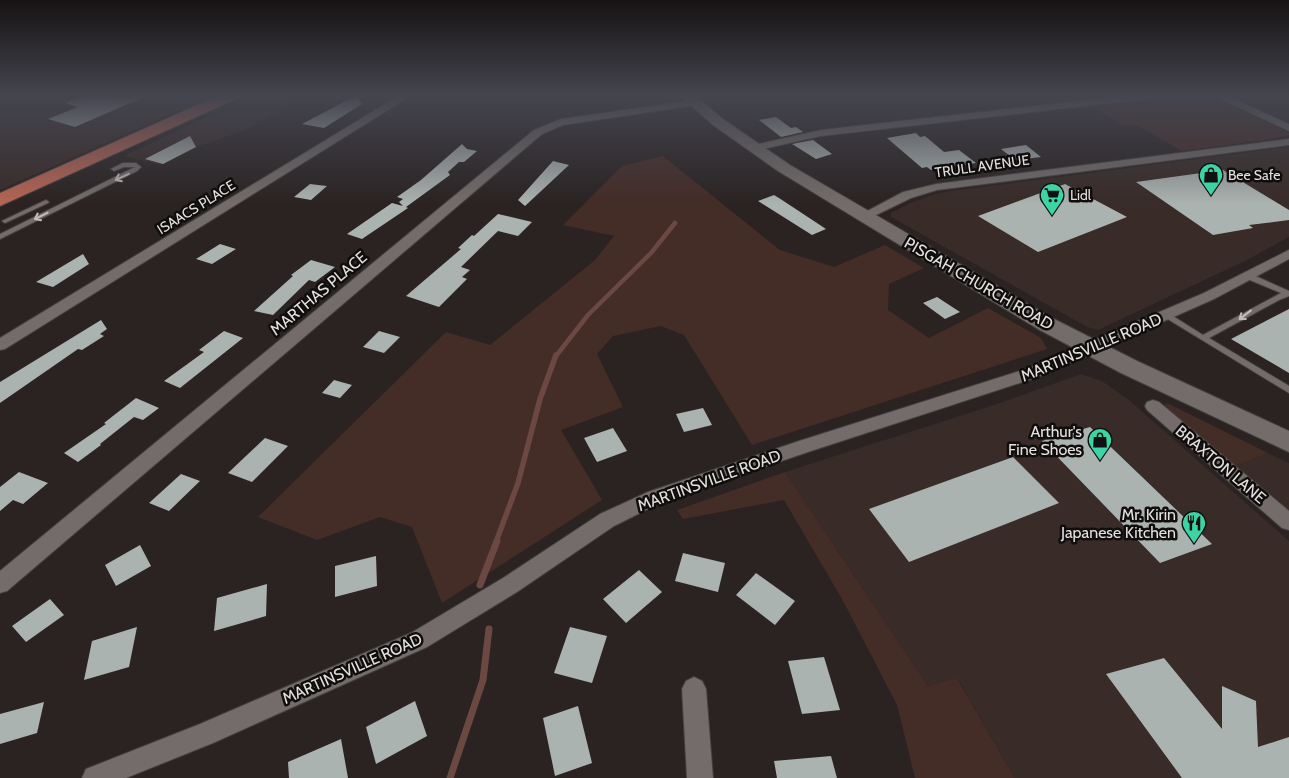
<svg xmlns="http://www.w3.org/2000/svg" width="1289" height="778" viewBox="0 0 1289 778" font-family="Cabin,sans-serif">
<rect width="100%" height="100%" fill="#2a2322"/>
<!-- built -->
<path fill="#382b28" d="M0,95h214l-214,95z
M253,95h48l-18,14 -41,22 -43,15 -39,19 -36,-9z
M1225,95h64v30l-51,-25z
M1289,147v90l-44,24 -147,69 -11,-3 -196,-110v-4l19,-10 25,-9 17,-3z
M1081,374l21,7 27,19 160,141v237h-274l-57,-99 -30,7 -143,-214 206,-66z
M1268,453l21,10v47l-53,-44z"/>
<!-- green -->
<path fill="#442c27" d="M1198,95l20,3 71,35v2l-19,4 -88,12 -43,-25 -18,-1 -30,-19z
M663,156l117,94 54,17 51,-22 39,23 -35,16 -1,26 41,28 59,-30 53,30 6,11 -295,96 -68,-110 -23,-9 -48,10 -16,18 26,53 -62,23 41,70 -160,103 -30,-76 -32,-10 -63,23 -59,-23 188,-185 44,13 105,-85 19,-24 -51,-11 59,-59z
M1167,403l101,50 -32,13 -72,-60z
M785,472l143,214 29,-8 58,100h-100l-18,-73 -55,-106 -58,-99 -101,19 -6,-9z"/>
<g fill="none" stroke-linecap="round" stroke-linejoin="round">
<!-- stream-far2 -->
<path stroke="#6b4841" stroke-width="4.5" d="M556,356l32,-41 63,-62 24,-30"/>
<!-- stream-far1 -->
<path stroke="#6b4841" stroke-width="5.5" d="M496,542l22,-59 22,-84 16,-44"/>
<!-- stream -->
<path stroke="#6b4841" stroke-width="7" d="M480,585l17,-44
M450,778l33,-98 6,-51"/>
</g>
<!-- building -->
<path fill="#abb3b0" d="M85,95l11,4 9,-3 6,1 7,-2 28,1 -71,31 -27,-8 30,-12 -13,-4z
M357,95l5,9 -38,24 -22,-4z
M776,117l15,11 5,-1 7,5 -22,5 -22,-17z
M916,133l4,4 5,-1 19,16 15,-2 17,13 -45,7 -4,-3 -5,1 -35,-30z
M190,136l6,11 -33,17 -18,-5z
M813,140l19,14 -16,5 -24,-15z
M462,144l5,5 10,2 -13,11h-5l-11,10 2,3 -44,32 2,1 -46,31 -15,-5 45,-31 11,3 -4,-4 4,-3 -6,-2 24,-17z
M1026,145l15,12 -26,3 -14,-11z
M553,161l16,4 -44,41 -7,-6z
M1223,170l66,40v10l-40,5 4,3 -40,7 -77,-53z
M310,184l17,2 -16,14 -17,-3z
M1065,184l62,33 -89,35 -60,-36z
M774,195l5,3 47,31 -14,6 -54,-34z
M498,214l34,8 -14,14 -20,-5 -37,36 9,3 -8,7 5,2 -28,28 -33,-11 55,-47 -3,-1 14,-13 2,1z
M220,244l16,5 -24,15 -16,-5z
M83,254l6,10 -36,23 -17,-5z
M311,260l24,7 -20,15 -6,-2 -36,35 -19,-4 39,-35 -2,-1z
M937,297l23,15 -15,7 -22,-16z
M1289,309v64l-58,-34z
M101,320l6,9 -7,5 4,2 -22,14 -4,-1 -78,54v-21z
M224,331l19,7 -63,50 -16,-7 40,-29 -5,-2z
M379,331l21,6 -16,16 -21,-6z
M334,380l18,5 -12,13 -18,-5z
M136,398l23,10 -16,12 -9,-3 -34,27 1,1 -23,17 -14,-9 42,-29 -2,-1z
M703,408l9,17 -28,7 -8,-18z
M1090,427l122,117 -52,19 -118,-122z
M613,428l14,23 -30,11 -13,-24z
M265,438l23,8 -36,36 -24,-9z
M1013,457l46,46 -150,59 -40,-53z
M19,472l29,11 -25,21 -10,-4 -13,11v-24z
M181,474l19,7 -31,30 -20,-8z
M140,545l11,21 -35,20 -11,-21z
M683,553l42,10 -7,29 -43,-11z
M376,556l1,30 -42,11v-31z
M639,570l23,22 -36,31 -23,-24z
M756,573l39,28 -20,24 -39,-30z
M267,584l-1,32 -52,15 3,-33z
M50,599l14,16 -38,27 -14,-16z
M137,627l-8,40 -45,13 8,-39z
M570,627l37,9 -15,47 -38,-10z
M824,657l16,53 -38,4 -14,-53z
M1164,658l58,71v-43l34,15 2,46 31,-10v41h-107l-76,-104z
M415,701l12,35 -51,28 -10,-37z
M44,702l-7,31 -37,11v-30z
M578,706l14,57 -37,13 -12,-58z
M341,739l7,39h-59l-1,-16z
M831,756l6,22h-60l-3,-17z"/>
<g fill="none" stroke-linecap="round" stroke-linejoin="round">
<!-- service casing -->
<g stroke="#44403e" stroke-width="2">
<path id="service" d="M123,163h13l5,4 -4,4 -137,68v-5l135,-67h-11l-10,4 -3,-2z
M46,200l3,2 -1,1 -41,19 -2,1 -3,-2z
M1245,274h6l38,17v5l-10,4 -70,38 80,48v7l-128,-78 4,-2h3l35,22 78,-42 -36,-15z"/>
</g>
<!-- minor casing -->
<g stroke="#44403e" stroke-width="2">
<path id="minor" d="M400,95h12l-407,254 -5,1v-12z
M1131,95h30l-5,3 -335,38 -67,15 -5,-3 1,-2 71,-16z
M1212,95h13l64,29v7z
M694,100l3,1v4l-134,20 -21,9 -535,457 -7,2v-22l534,-441 27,-11z
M1289,139v6l-352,45 -26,8 -43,21 -4,1 -6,-4 45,-24 33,-8z
M1289,250v9l-75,40 -176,78 -230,75 -146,50 -48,24 -97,66 -90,55 -214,96 -87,35h-44l4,-9 114,-45 211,-91 92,-55 97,-64 48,-22 148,-50 230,-73 178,-76z
M1153,400l6,2 130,109v19l-7,-2 -135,-118 -2,-4 2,-4z
M694,677l8,4 4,8 7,89h-26l-5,-89 4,-8z"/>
</g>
<!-- secondary casing -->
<g stroke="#44403e" stroke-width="2">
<path id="secondary" d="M679,95h15l29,24 67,46 264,154 83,42 152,70v21l-168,-79 -83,-44 -260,-158 -65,-46z"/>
</g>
<!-- primary casing -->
<g stroke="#44403e" stroke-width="2">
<path id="primary" d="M220,95h21l-3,3 -238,108v-13z"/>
</g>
<!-- service -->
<use href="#service" fill="#736c6a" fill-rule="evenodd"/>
<!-- minor -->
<use href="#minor" fill="#736c6a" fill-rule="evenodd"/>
<!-- secondary -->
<use href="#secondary" fill="#736c6a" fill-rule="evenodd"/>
<!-- primary -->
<use href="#primary" fill="#b76454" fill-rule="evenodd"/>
</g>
<!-- one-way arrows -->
<defs><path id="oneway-shaft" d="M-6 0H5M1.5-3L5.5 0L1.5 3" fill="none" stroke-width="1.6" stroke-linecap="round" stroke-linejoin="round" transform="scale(1.25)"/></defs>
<g stroke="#c2bdbc">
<use href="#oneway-shaft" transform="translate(122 177) rotate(155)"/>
<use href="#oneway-shaft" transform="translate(41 216) rotate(153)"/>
<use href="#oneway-shaft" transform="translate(1245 315) rotate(142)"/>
</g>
<!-- sky -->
<linearGradient id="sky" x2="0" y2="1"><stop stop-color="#171313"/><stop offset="0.47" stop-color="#44454f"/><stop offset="1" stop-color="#44454f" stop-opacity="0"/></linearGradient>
<rect width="1289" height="204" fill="url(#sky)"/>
<!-- icons -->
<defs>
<g id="shop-pin" transform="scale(1.25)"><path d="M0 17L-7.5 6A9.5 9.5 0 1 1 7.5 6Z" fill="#3bd4a4" stroke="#100d0d"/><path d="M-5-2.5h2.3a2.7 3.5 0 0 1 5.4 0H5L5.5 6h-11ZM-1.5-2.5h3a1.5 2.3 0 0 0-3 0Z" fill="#111"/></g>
<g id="supermarket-pin" transform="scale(1.25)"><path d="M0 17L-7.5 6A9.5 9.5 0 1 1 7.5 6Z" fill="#3bd4a4" stroke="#100d0d"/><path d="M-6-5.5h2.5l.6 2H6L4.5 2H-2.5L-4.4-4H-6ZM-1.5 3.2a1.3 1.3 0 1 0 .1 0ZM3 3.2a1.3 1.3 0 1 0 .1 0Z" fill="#111"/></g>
<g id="restaurant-pin" transform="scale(1.25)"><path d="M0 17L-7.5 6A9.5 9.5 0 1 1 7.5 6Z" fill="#3bd4a4" stroke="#100d0d"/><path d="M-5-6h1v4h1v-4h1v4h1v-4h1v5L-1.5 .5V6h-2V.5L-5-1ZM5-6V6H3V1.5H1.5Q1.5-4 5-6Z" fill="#111"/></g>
</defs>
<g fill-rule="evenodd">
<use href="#shop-pin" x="1211" y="175"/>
<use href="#supermarket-pin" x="1052" y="195"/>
<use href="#shop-pin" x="1100" y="440"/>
<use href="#restaurant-pin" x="1194" y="523"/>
</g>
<g text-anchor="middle" stroke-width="5" stroke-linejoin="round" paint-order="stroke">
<!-- far-street labels -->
<g font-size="14" fill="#e4e0df" stroke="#100d0d">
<text transform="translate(982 166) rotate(-8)" y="5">TRULL AVENUE</text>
<text transform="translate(196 207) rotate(-32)" y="5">ISAACS PLACE</text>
</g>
<!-- far-poi labels -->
<g font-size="14" fill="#e4e0df" stroke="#100d0d" text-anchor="start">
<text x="1228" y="180">Bee Safe</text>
<text x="1070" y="200">Lidl</text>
</g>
<!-- street labels -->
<g font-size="16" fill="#e4e0df" stroke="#100d0d">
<text transform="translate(979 283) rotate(30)" y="6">PISGAH CHURCH ROAD</text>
<text transform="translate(318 293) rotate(-40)" y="6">MARTHAS PLACE</text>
<text transform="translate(1091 347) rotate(-23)" y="6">MARTINSVILLE ROAD</text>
<text transform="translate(1221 464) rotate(40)" y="6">BRAXTON LANE</text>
<text transform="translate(709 480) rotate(-20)" y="6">MARTINSVILLE ROAD</text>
<text transform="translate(352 668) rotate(-24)" y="6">MARTINSVILLE ROAD</text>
</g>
<!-- poi labels -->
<g font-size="16" fill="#e4e0df" stroke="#100d0d" text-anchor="end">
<text x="1082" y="437">Arthur's<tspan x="1082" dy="18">Fine Shoes</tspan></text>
<text x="1176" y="520">Mr. Kirin<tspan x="1176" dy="18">Japanese Kitchen</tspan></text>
</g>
</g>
</svg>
